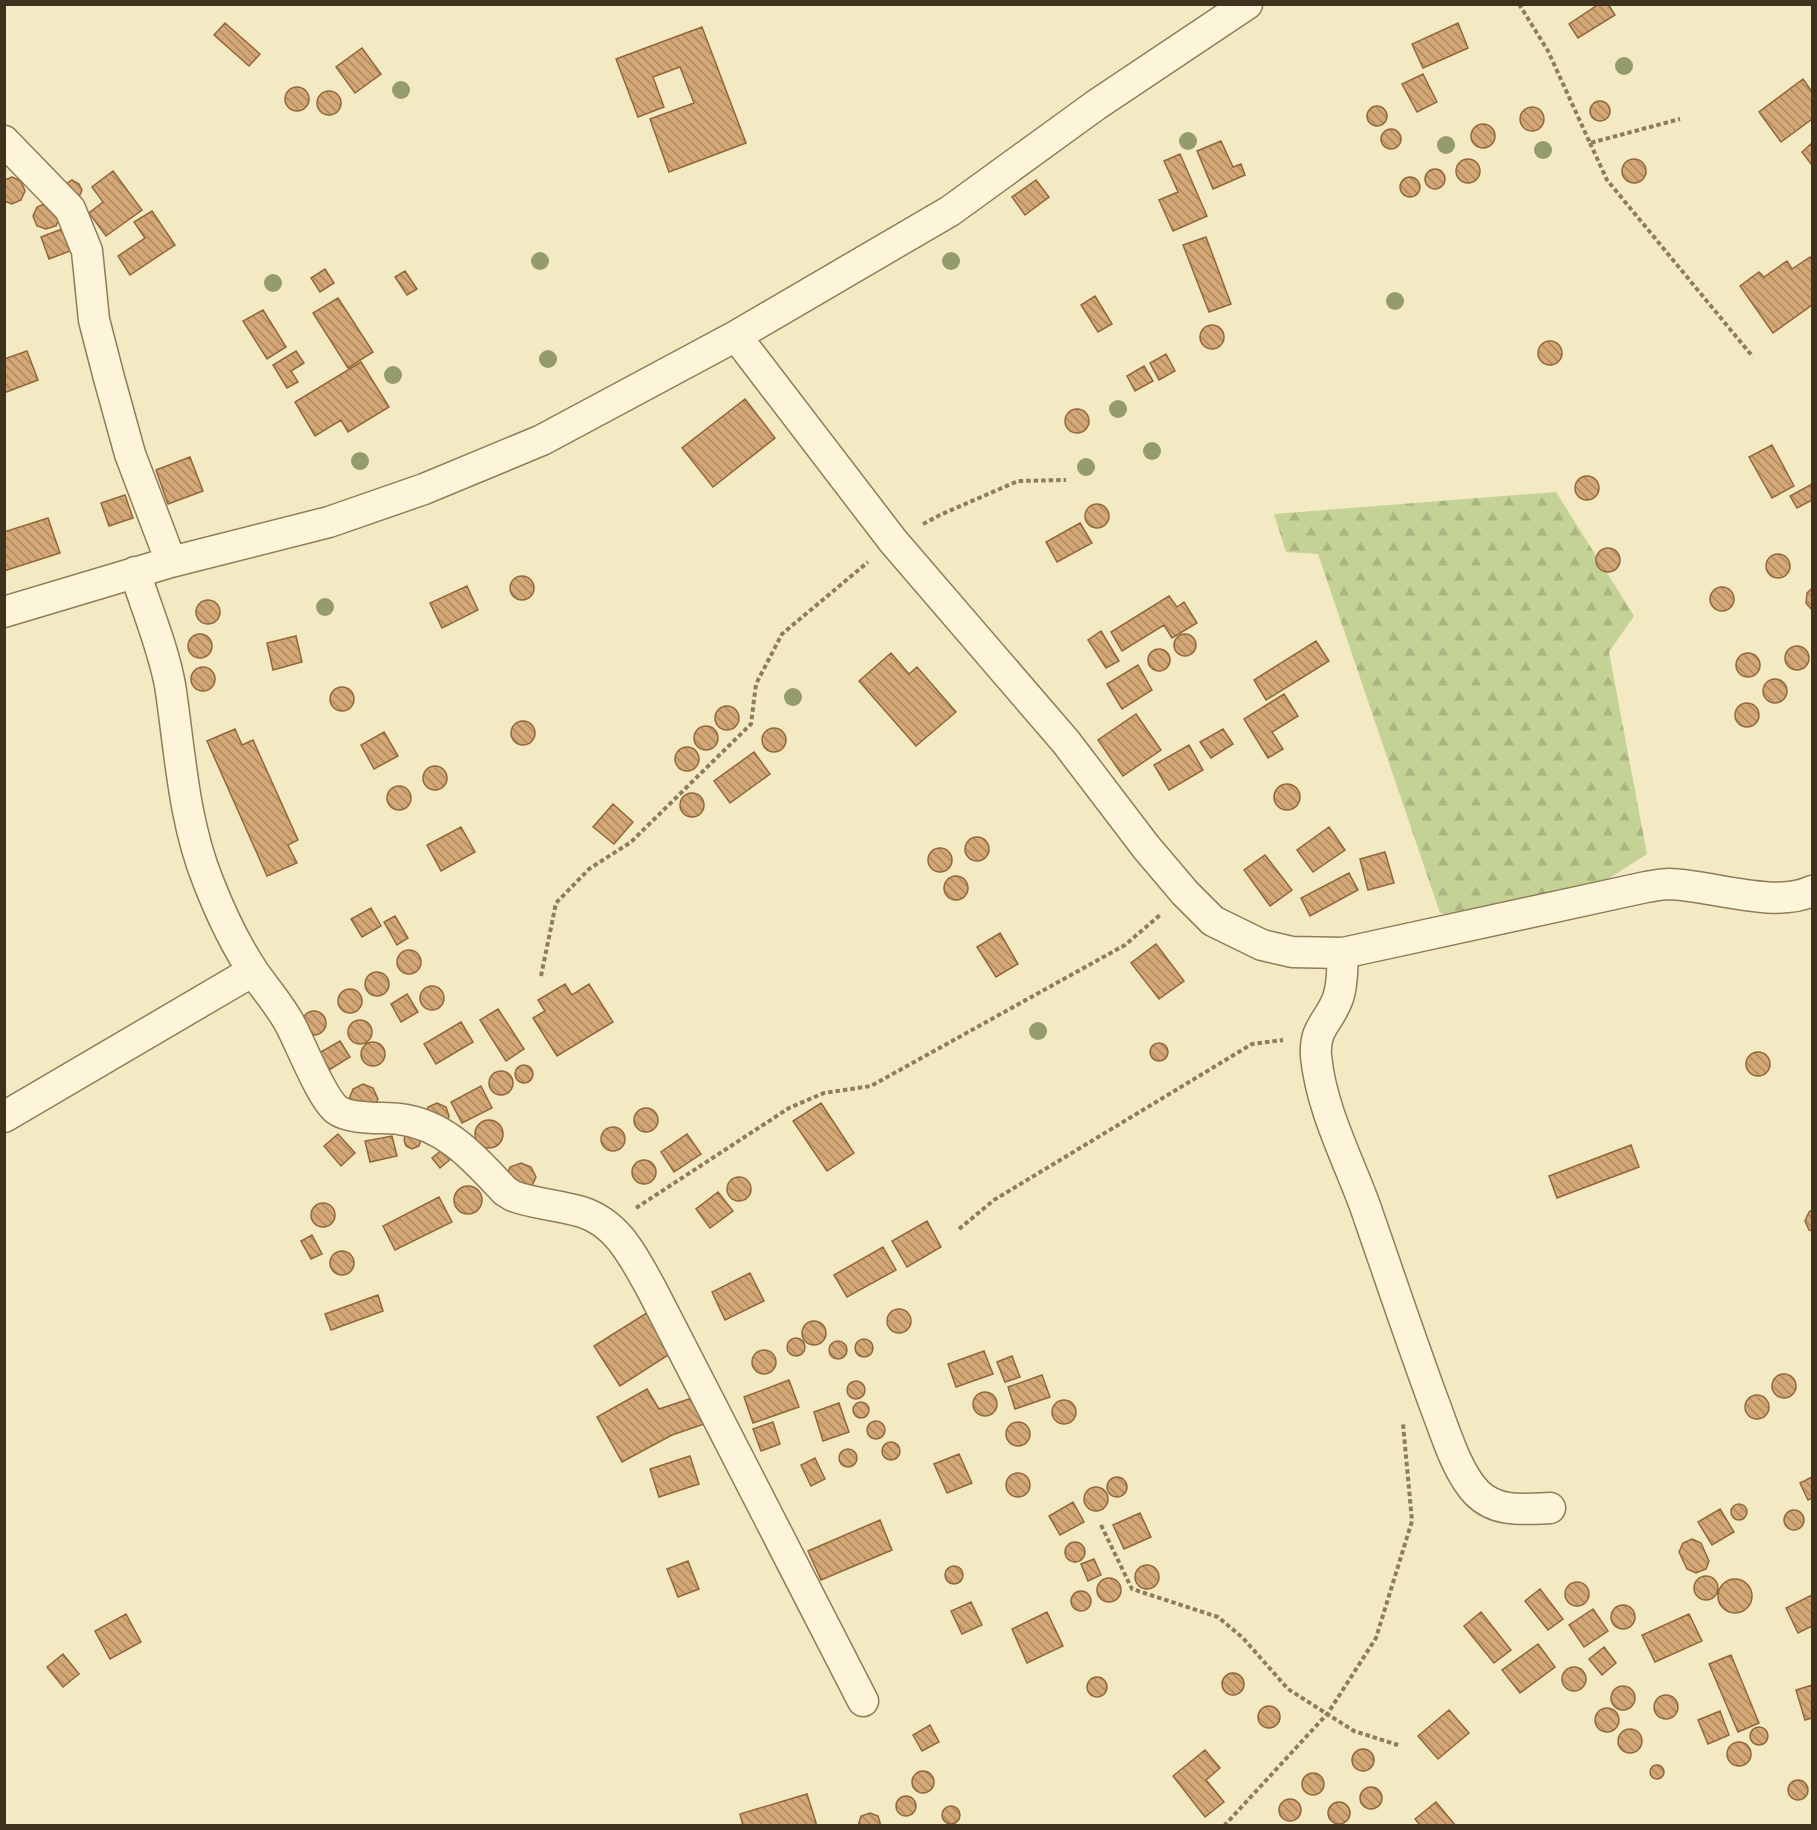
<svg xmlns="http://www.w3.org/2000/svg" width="1817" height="1830" viewBox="0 0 1817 1830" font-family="'Crimson Pro',serif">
<defs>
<pattern id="forest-firs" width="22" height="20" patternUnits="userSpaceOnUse" patternTransform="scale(1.5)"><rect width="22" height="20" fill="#c5d296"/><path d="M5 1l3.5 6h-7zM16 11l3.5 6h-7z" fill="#aab581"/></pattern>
<pattern id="building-back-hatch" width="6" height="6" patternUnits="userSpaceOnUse" patternTransform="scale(1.5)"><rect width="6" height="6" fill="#d4a876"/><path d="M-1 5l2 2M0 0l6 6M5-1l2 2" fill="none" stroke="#ad8960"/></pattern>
</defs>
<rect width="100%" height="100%" fill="#f3eac4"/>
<!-- forest -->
<path fill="url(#forest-firs)" d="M1556,492l78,124 -25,36 38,202 -109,70 -16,5 -82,-16 -122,-359 -32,-2 -12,-38z"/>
<!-- building -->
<path fill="url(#building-back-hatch)" stroke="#91673b" stroke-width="1.5" d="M1599,4h9l7,11 -37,23 -9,-14z
M225,23l35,31 -11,12 -35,-31z
M1458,23l10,25 -45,20 -11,-24z
M702,27l44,116 -77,29 -19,-53 44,-16 -14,-36 -27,10 11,30 -26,10 -22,-58z
M362,48l19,26 -26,19 -19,-26z
M1423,74l14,28 -20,10 -15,-28z
M1803,79l9,13v27l-31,23 -22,-30z
M285 99a12 12 0 1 1 24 0a12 12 0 1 1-24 0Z
M317 103a12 12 0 1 1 24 0a12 12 0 1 1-24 0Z
M1590 111a10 10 0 1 1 20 0a10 10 0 1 1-20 0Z
M1367 116a10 10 0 1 1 20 0a10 10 0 1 1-20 0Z
M1520 119a12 12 0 1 1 24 0a12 12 0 1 1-24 0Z
M1471 136a12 12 0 1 1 24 0a12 12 0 1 1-24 0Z
M1381 139a10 10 0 1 1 20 0a10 10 0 1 1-20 0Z
M1221,141l12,26 8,-3 4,11 -32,14 -16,-38z
M1812,143v22l-10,-13z
M1180,154l27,62 -34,15 -14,-31 19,-8 -14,-31z
M1456 171a12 12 0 1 1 24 0a12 12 0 1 1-24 0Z
M1622 171a12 12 0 1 1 24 0a12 12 0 1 1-24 0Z
M1425 179a10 10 0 1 1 20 0a10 10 0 1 1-20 0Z
M113,171l29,39 -36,26 -17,-23 14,-11 -11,-15z
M12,177l9,4 4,10 -4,9 -9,4 -8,-3v-21z
M1400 187a10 10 0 1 1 20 0a10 10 0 1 1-20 0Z
M72,180l7,4 3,6 -3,7 -6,3 -7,-16z
M1036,180l13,17 -24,18 -13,-18z
M47,203l13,13 -4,10 -10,3 -9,-3 -4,-10 4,-9z
M152,211l23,34 -45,30 -12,-19 27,-18 -11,-16z
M62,229l8,22 -21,8 -8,-22z
M1206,237l25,67 -22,8 -26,-67z
M1810,257l2,4v44l-39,28 -33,-47 19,-14 5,5 23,-16 5,8z
M325,269l9,14 -14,9 -9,-14z
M405,271l12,18 -10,6 -12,-18z
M1095,296l17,28 -14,8 -17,-27z
M338,298l35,54 -25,16 -35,-55z
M263,310l23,37 -19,12 -24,-38z
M1200 337a12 12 0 1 1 24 0a12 12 0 1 1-24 0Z
M1538 353a12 12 0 1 1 24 0a12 12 0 1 1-24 0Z
M27,351l11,29 -34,13v-34z
M296,351l8,12 -13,8 7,11 -11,6 -14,-23z
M1166,354l9,17 -16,9 -9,-17z
M361,362l28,45 -41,25 -7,-12 -26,16 -20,-34z
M1144,366l9,15 -18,10 -8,-15z
M745,399l30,39 -62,49 -31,-39z
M1065 421a12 12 0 1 1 24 0a12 12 0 1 1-24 0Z
M1772,445l22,41 -22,12 -23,-41z
M190,457l13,34 -35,13 -12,-34z
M1575 488a12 12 0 1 1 24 0a12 12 0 1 1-24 0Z
M1812,484v16l-15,8 -7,-12z
M125,495l8,23 -24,8 -8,-23z
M1085 516a12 12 0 1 1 24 0a12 12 0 1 1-24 0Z
M48,518l12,35 -56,18v-39z
M1080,523l12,20 -35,19 -11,-20z
M1596 560a12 12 0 1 1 24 0a12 12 0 1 1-24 0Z
M1766 566a12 12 0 1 1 24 0a12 12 0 1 1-24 0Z
M510 588a12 12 0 1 1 24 0a12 12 0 1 1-24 0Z
M467,586l11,24 -36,18 -12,-25z
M1710 599a12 12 0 1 1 24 0a12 12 0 1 1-24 0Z
M1812,588v22l-6,-7 1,-10z
M1169,596l8,11 7,-5 13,21 -25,15 -8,-13 -42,26 -11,-19z
M196 612a12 12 0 1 1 24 0a12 12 0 1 1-24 0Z
M1101,631l18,30 -13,7 -18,-28z
M188 646a12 12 0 1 1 24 0a12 12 0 1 1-24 0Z
M1174 645a11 11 0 1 1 22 0a11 11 0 1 1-22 0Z
M296,636l6,26 -29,8 -6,-27z
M1316,641l13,20 -63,39 -12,-20z
M1785 658a12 12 0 1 1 24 0a12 12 0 1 1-24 0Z
M1148 660a11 11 0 1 1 22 0a11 11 0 1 1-22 0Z
M1736 665a12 12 0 1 1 24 0a12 12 0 1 1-24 0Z
M891,653l18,21 8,-7 39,45 -40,34 -57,-65z
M1138,665l14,25 -30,19 -15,-25z
M191 679a12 12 0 1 1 24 0a12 12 0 1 1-24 0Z
M1763 691a12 12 0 1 1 24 0a12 12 0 1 1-24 0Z
M330 699a12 12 0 1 1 24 0a12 12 0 1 1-24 0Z
M1284,694l14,22 -26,16 11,17 -15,9 -24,-39z
M1735 715a12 12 0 1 1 24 0a12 12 0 1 1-24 0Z
M715 718a12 12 0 1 1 24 0a12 12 0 1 1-24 0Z
M1136,714l25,36 -38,26 -25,-36z
M511 733a12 12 0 1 1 24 0a12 12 0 1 1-24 0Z
M694 738a12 12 0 1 1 24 0a12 12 0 1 1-24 0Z
M762 740a12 12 0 1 1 24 0a12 12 0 1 1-24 0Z
M235,729l7,16 11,-5 45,100 -10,5 9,18 -30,13 -60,-135z
M1223,729l10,15 -22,14 -11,-16z
M384,732l14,24 -24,13 -13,-24z
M1189,745l14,25 -34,20 -15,-25z
M675 759a12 12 0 1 1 24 0a12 12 0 1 1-24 0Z
M754,752l16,22 -40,29 -16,-22z
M423 778a12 12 0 1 1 24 0a12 12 0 1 1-24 0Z
M1274 797a13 13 0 1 1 26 0a13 13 0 1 1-26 0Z
M387 798a12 12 0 1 1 24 0a12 12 0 1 1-24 0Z
M680 805a12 12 0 1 1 24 0a12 12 0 1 1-24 0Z
M613,804l20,18 -19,22 -21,-17z
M461,827l14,25 -34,19 -14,-26z
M1329,827l16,23 -32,22 -16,-22z
M965 849a12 12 0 1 1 24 0a12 12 0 1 1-24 0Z
M928 860a12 12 0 1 1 24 0a12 12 0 1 1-24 0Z
M1385,852l9,31 -26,7 -8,-31z
M1265,855l27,35 -22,16 -26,-36z
M1349,873l9,17 -48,26 -9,-18z
M944 888a12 12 0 1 1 24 0a12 12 0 1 1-24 0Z
M371,908l10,18 -19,11 -11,-18z
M395,916l13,22 -11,7 -13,-23z
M1000,933l18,31 -22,13 -19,-30z
M1156,944l28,37 -25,18 -28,-36z
M397 962a12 12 0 1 1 24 0a12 12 0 1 1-24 0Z
M365 984a12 12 0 1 1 24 0a12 12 0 1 1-24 0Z
M565,984l7,11 17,-11 24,38 -56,34 -24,-38 12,-7 -7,-11z
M420 998a12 12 0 1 1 24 0a12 12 0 1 1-24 0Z
M338 1001a12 12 0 1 1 24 0a12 12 0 1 1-24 0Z
M407,994l11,18 -17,10 -10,-18z
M498,1009l26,40 -18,12 -26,-41z
M302 1023a12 12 0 1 1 24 0a12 12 0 1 1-24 0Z
M348 1032a12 12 0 1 1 24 0a12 12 0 1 1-24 0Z
M461,1022l12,20 -37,22 -12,-20z
M340,1041l10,16 -21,13 -10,-17z
M361 1054a12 12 0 1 1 24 0a12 12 0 1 1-24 0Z
M1150 1052a9 9 0 1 1 18 0a9 9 0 1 1-18 0Z
M1746 1064a12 12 0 1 1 24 0a12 12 0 1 1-24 0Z
M515 1074a9 9 0 1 1 18 0a9 9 0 1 1-18 0Z
M489 1083a12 12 0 1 1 24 0a12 12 0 1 1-24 0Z
M363,1084l10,4 5,11 -5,10h-21l-3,-10 4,-10z
M481,1086l11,22 -30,15 -11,-21z
M437,1103l9,4 3,9 -3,9 -22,-9 4,-9z
M821,1103l33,50 -27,18 -34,-50z
M634 1120a12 12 0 1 1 24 0a12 12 0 1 1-24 0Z
M475 1134a14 14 0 1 1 28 0a14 14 0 1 1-28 0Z
M601 1139a12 12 0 1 1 24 0a12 12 0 1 1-24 0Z
M406,1133l15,7 -2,6 -7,3 -6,-3 -2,-6z
M338,1134l17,19 -14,13 -17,-20z
M687,1134l14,20 -27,18 -13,-20z
M392,1136l5,20 -27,6 -5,-21z
M1631,1145l8,22 -82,31 -8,-22z
M444,1148l8,10 -12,10 -8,-10z
M632 1172a12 12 0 1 1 24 0a12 12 0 1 1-24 0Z
M521,1163l10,4 5,10 -5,11 -25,-11 4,-10z
M727 1189a12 12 0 1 1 24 0a12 12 0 1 1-24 0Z
M454 1200a14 14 0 1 1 28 0a14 14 0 1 1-28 0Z
M718,1192l15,19 -23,17 -14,-19z
M439,1197l13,25 -57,28 -12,-24z
M311 1215a12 12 0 1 1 24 0a12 12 0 1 1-24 0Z
M1812,1210v21l-3,-1 -4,-9 4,-9z
M927,1221l14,26 -34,20 -15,-26z
M312,1235l10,19 -11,5 -10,-18z
M883,1247l13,23 -49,27 -13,-22z
M330 1263a12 12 0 1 1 24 0a12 12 0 1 1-24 0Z
M750,1273l14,28 -39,19 -13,-28z
M378,1295l5,16 -52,19 -6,-16z
M887 1321a12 12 0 1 1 24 0a12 12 0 1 1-24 0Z
M653,1309l26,39 -59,38 -26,-40z
M802 1333a12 12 0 1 1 24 0a12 12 0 1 1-24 0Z
M787 1347a9 9 0 1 1 18 0a9 9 0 1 1-18 0Z
M855 1348a9 9 0 1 1 18 0a9 9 0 1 1-18 0Z
M829 1350a9 9 0 1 1 18 0a9 9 0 1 1-18 0Z
M752 1362a12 12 0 1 1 24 0a12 12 0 1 1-24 0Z
M984,1351l9,23 -37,13 -8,-23z
M1012,1356l8,21 -15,5 -8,-20z
M1772 1386a12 12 0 1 1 24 0a12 12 0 1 1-24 0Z
M1042,1375l8,22 -35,12 -7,-22z
M789,1380l10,27 -46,16 -9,-26z
M847 1390a9 9 0 1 1 18 0a9 9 0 1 1-18 0Z
M647,1389l12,20 39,-13 9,27 -35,12 -50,27 -25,-45z
M973 1404a12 12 0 1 1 24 0a12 12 0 1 1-24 0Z
M1745 1407a12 12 0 1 1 24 0a12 12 0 1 1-24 0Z
M1052 1412a12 12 0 1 1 24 0a12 12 0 1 1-24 0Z
M853 1410a8 8 0 1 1 16 0a8 8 0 1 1-16 0Z
M839,1403l10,29 -26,9 -9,-29z
M867 1430a9 9 0 1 1 18 0a9 9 0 1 1-18 0Z
M1006 1434a12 12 0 1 1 24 0a12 12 0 1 1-24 0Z
M773,1422l7,22 -19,7 -8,-22z
M882 1451a9 9 0 1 1 18 0a9 9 0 1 1-18 0Z
M839 1458a9 9 0 1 1 18 0a9 9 0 1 1-18 0Z
M959,1454l13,29 -25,10 -13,-29z
M690,1456l9,28 -40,13 -9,-28z
M815,1458l10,21 -14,7 -10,-21z
M1006 1485a12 12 0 1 1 24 0a12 12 0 1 1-24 0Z
M1812,1477v21l-4,2 -8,-17z
M1107 1487a10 10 0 1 1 20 0a10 10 0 1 1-20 0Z
M1084 1499a12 12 0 1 1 24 0a12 12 0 1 1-24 0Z
M1073,1502l11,20 -24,13 -11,-19z
M1731 1512a8 8 0 1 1 16 0a8 8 0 1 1-16 0Z
M1720,1509l14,23 -22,13 -14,-23z
M1784 1520a10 10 0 1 1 20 0a10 10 0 1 1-20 0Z
M1140,1513l11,24 -27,12 -11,-24z
M880,1520l12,30 -71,30 -13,-29z
M1692,1539l9,4 8,18 -3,8 -10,4 -9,-4 -8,-17 4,-9z
M1065 1552a10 10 0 1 1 20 0a10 10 0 1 1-20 0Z
M1094,1559l7,16 -13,6 -7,-17z
M688,1561l11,28 -21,8 -11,-28z
M1135 1577a12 12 0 1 1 24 0a12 12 0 1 1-24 0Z
M945 1575a9 9 0 1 1 18 0a9 9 0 1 1-18 0Z
M1694 1588a12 12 0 1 1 24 0a12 12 0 1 1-24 0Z
M1097 1590a12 12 0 1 1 24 0a12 12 0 1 1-24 0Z
M1718 1596a17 17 0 1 1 34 0a17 17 0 1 1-34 0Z
M1565 1594a12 12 0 1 1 24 0a12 12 0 1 1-24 0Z
M1540,1589l23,30 -15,11 -23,-29z
M1071 1601a10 10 0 1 1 20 0a10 10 0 1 1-20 0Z
M1812,1595v31l-14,7 -12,-25z
M971,1602l11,23 -20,9 -11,-23z
M1611 1617a12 12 0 1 1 24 0a12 12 0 1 1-24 0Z
M1593,1609l15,22 -24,16 -15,-22z
M1047,1612l16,34 -36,17 -15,-34z
M1481,1612l30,38 -17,13 -30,-37z
M126,1614l15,28 -31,17 -15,-28z
M1689,1614l13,27 -47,21 -13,-27z
M1538,1644l17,23 -35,26 -18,-23z
M1604,1647l12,16 -14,12 -13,-16z
M63,1654l16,20 -16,13 -16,-20z
M1731,1655l28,68 -21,9 -29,-68z
M1562 1679a12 12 0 1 1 24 0a12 12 0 1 1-24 0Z
M1222 1684a11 11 0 1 1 22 0a11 11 0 1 1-22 0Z
M1087 1687a10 10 0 1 1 20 0a10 10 0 1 1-20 0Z
M1812,1685v33l-7,2 -9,-30z
M1611 1698a12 12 0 1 1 24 0a12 12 0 1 1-24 0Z
M1654 1707a12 12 0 1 1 24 0a12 12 0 1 1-24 0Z
M1258 1717a11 11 0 1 1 22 0a11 11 0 1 1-22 0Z
M1595 1720a12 12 0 1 1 24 0a12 12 0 1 1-24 0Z
M1449,1710l20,23 -31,26 -20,-23z
M1720,1711l9,24 -21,9 -10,-24z
M930,1725l9,17 -17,9 -9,-16z
M1750 1736a9 9 0 1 1 18 0a9 9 0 1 1-18 0Z
M1618 1741a12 12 0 1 1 24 0a12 12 0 1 1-24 0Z
M1727 1754a12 12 0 1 1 24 0a12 12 0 1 1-24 0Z
M1352 1760a11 11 0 1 1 22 0a11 11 0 1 1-22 0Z
M1205,1750l15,18 -14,12 18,22 -19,15 -32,-41z
M1650 1772a7 7 0 1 1 14 0a7 7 0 1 1-14 0Z
M912 1782a11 11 0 1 1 22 0a11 11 0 1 1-22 0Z
M1302 1784a11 11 0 1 1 22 0a11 11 0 1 1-22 0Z
M1788 1790a10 10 0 1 1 20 0a10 10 0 1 1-20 0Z
M1360 1798a11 11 0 1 1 22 0a11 11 0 1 1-22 0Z
M807,1794l10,32h-74l-3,-12z
M896 1806a10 10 0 1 1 20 0a10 10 0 1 1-20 0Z
M1279 1810a11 11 0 1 1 22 0a11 11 0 1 1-22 0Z
M1328 1813a11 11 0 1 1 22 0a11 11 0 1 1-22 0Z
M1436,1802l20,24h-35l-6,-7z
M942 1815a9 9 0 1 1 18 0a9 9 0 1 1-18 0Z
M870,1813l8,3 3,10h-23l3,-10z"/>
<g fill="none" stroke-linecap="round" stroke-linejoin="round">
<!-- minor casing -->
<g stroke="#907c58" stroke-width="33">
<path id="minor" d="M4,141l66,68 17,42 7,69 15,58 21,76 41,108
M736,336l157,205 173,201 80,105 39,46 28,28 49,24 30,7 51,1 303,-66c7,-1 15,-3 23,-3 41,1 105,25 143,7
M135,572c12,38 28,75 35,113 10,65 13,134 38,196 12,31 28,65 47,93 12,17 27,34 36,52 10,19 31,73 46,84 14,10 45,7 62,9 46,5 76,40 106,72l8,5c22,8 46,9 69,16 37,12 52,46 70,78l211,411
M4,612l167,-50 158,-40 95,-33 118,-49 194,-104 214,-125 146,-106 151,-101
M1343,953c-1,15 0,31 -5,45 -9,25 -24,29 -22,58 5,52 31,101 49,150 23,66 45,132 69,197 11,28 22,68 43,90 20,20 47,16 73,15
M4,1117l249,-146"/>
</g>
<!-- path -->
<path stroke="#907c58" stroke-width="4" stroke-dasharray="4.5 3" stroke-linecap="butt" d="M1519,4l29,47 42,92 90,-24
M1590,143l17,37 146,177
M923,524l17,-9 78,-34 48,-1
M541,976l15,-73 33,-34 42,-27 120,-118 5,-40 26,-50 86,-72
M636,1208l153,-100 35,-15 47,-7 254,-141 35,-30
M959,1229l35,-29 258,-156 31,-4
M1101,1525l31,64 86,28 25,21 45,51 66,42 44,14
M1224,1826l104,-113 48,-75 36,-117 -9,-97"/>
<!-- minor -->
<use href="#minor" stroke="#fcf5d9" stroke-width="30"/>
</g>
<!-- trees -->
<g fill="#949c6b">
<circle cx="1624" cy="66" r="9"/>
<circle cx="401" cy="90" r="9"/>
<circle cx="1188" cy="141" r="9"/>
<circle cx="1446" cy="145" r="9"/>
<circle cx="1543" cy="150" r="9"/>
<circle cx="540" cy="261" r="9"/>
<circle cx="951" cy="261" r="9"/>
<circle cx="273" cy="283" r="9"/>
<circle cx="1395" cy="301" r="9"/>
<circle cx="548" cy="359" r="9"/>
<circle cx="393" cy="375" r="9"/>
<circle cx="1118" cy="409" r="9"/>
<circle cx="1152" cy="451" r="9"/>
<circle cx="360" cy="461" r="9"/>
<circle cx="1086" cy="467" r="9"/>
<circle cx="325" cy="607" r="9"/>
<circle cx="793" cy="697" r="9"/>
<circle cx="1038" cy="1031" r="9"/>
</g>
<!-- border -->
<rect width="1817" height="1830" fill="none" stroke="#3e311e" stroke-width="12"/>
</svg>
